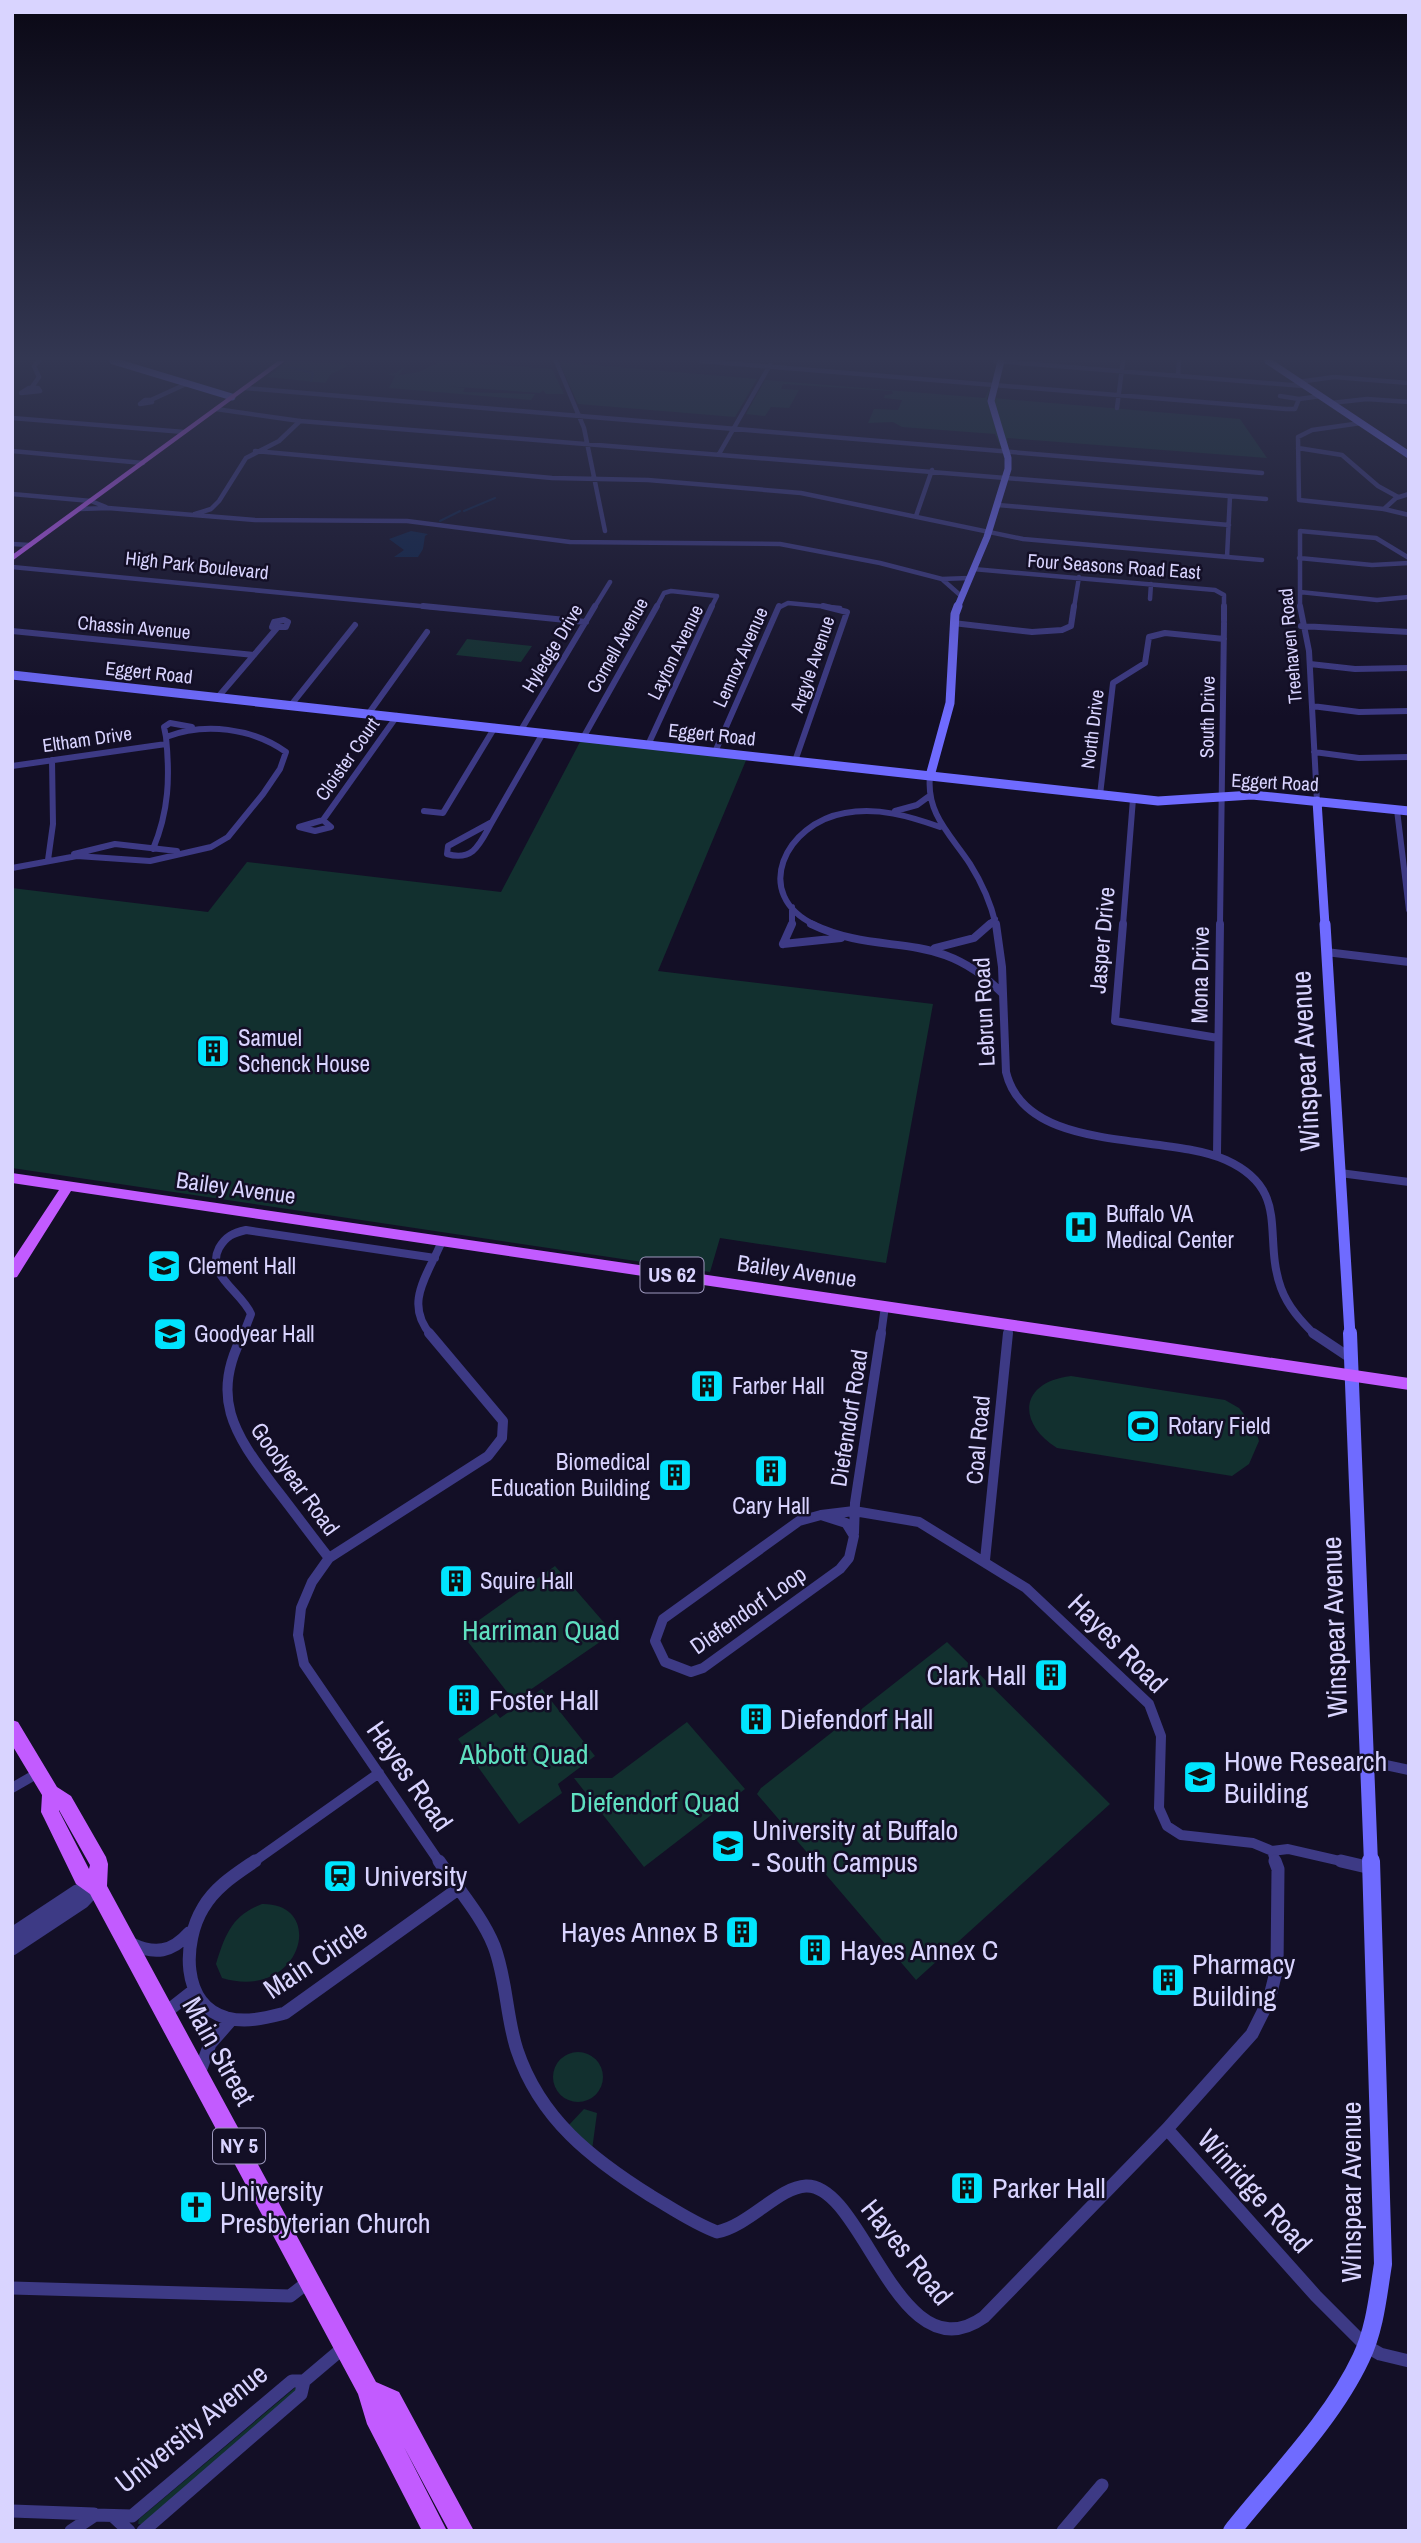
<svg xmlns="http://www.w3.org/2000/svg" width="1421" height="2543" viewBox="0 0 1421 2543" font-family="'Archivo Narrow',sans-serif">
<rect width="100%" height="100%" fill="#130f26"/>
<!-- green -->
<path fill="#12302f" d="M289,361l56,3 3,2 -17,8 -6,9 -58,-6z
M441,361l111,8 12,25h-18l-3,-4 -3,3 -96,-7 21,2 -2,4 72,2 -4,6 -142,-12 6,-12 -8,-2 9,-1 10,-8 -7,10 20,-3z
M559,362l198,17 -22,38 -157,-13z
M765,380l220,18 5,-11 -3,12 15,50 -7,-15 -93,-7 -9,-5 -25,1 6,-14 24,1 4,-10 -18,-2 1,-3 8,-1 -1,-3 -109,-7 -2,5 18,1 -10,18 -18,-1 -6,9 -19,-2z
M993,398l247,21 27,39 -260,-20 1,12z
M467,639l65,7 -11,16 -65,-7z
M581,740l166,18 -89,213 275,33 -47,259 -166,-25 -10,34 -698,-104v-280l196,24 39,-50 254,30z
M1071,1376l154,24 14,8 16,20 4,13 -10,23 -17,12 -175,-28c-41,-26 -37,-66 14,-72z
M555,1566l58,67 -99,68 -53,-68z
M947,1642l163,162 -194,176 -159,-186 4,-6z
M542,1689l53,67 -37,28 4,9 -43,31 -61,-85 38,-26 4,5z
M687,1722l58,67 -101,78 -70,-89h38z
M262,1904c66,-1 39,98 -40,74l-6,-14c9,-29 16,-49 46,-60z
M553 2077a25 25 0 1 1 50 0a25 25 0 1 1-50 0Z
M584,2109l13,4 -5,37 -24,-24z
M296,2387l2,3 -156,134h-4l1,-5z"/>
<!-- water -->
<path fill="#0c2248" d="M411,531l17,3 -3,2 -2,13 -5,8h-24l10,-7 -15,-11z"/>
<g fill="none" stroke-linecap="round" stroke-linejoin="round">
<!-- stream -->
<path stroke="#0c2248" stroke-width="2" d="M289,367l24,6 -2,8
M464,511l31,-13
M440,521l20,-10"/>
<!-- street-far4 -->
<path stroke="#3d3a85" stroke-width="4.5" d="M556,361l28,67 21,103
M701,361l585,48h9l4,-10
M995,361l309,25
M1178,376l1,-15
M1298,382l36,-5 75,6
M32,387l7,-10 -5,-11 5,-5
M29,388h9l2,3 -19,2z
M245,388l1017,85
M1280,396l19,3 22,-3
M145,400h6l1,2 -12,2z
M151,400l35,-16
M1331,403l36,-4 42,3
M1117,408l6,-47
M216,409l84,12 966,78
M12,418l172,14
M1361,423l-49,7 -14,7 1,63 85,9 25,6
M1298,448l44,7 36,31 20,11
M12,451l131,12
M255,451l297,27 96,2 153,13 222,46 239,21
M719,454l51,-89
M12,494l79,7 15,6
M998,505l231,20
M80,509l28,-1 147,12 152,1 163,21 210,2 100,19 62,16 27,-1
M1384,509l12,-11 13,-4
M195,514l16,-5 8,-8 27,-43 33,-17 21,-20
M916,516l16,-46
M12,544l18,1
M1227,557l3,-61
M1299,558l73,7 37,-2
M12,567l429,41
M973,569l242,21 9,5v13
M943,580l17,15
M1300,592l77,8 32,-3
M1150,599l1,-15
M594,608l16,-26
M656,608l8,-15 7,-2 46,5 -6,12
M778,608l10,-5 52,5
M1074,608l5,-31
M1300,608v-77l76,7 33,20"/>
<!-- street-far3 -->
<path stroke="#3d3a85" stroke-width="6" d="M423,606l163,16
M1224,606v15
M1300,606l9,45 8,150
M284,620l4,2 -2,5h-14l2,-5z
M953,623l79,9 30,-2 9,-4 3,-20
M1301,626l108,6
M12,631l242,24
M1310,664l45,5 54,-1
M218,697l59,-69
M291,705l64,-80
M1312,706l47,6 50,-1
M369,713l58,-81
M521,730l74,-124
M166,737l-2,-10 6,-4 22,4
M583,738l74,-132
M648,745l64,-139
M715,752l64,-146
M1314,752l45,6 50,-1
M795,761l52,-149 -24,-6
M12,766l154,-22
M930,776c-4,38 21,59 40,88 12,19 21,40 26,61
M1100,795l13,-112 32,-20 4,-26 16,-4 59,6
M1397,810l12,100
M424,811l19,2 52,-86
M895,811l22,-6 11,-8
M323,820l8,7 -16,4 -16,-4z
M323,820l74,-104
M492,822c-12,21 -18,40 -45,32l1,-8z
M492,822l51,-89
M74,854l41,-10 62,7
M48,860l5,-36 -1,-64
M12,868l65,-12 73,5 61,-14 17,-10 35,-43 17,-25 6,-17c-34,-24 -81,-30 -120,-15 4,40 3,74 -13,112
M792,907v18
M815,925c-65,-31 -29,-102 30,-112 33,-6 64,3 95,14
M988,925l7,-6
M1123,925l10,-126
M1220,925l4,-302"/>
<!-- street-far2 -->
<path stroke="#3d3a85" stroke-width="8" d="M811,924c73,35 125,2 191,69
M996,924l6,43 4,105c20,83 157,60 220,88 66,30 36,76 55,128 7,19 20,33 34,47
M1123,924l-8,97 103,17
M783,944l58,-6
M783,944l9,-20
M935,948l39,-10 16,-14
M1326,952l83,10
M1217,1154l3,-230
M1340,1173l69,9
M243,1335l8,-21c-9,-22 -46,-39 -32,-66 7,-12 14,-15 27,-18l189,28
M431,1335c-28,-32 -3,-60 11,-94
M881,1335l4,-29
M1008,1335l1,-11"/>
<!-- street-far1 -->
<path stroke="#3d3a85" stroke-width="10" d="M244,1333c-35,63 -10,101 29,152 19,24 37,49 56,73
M429,1333l74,88 -1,17 -14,18 -159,102 -17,24 -11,26 -3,27 6,29 136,199
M1313,1333l39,26
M821,1515l33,-4 65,11 107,66 123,116 12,32 -2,72 8,18 14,9 72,8 19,8 4,12
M821,1515l25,8 8,13 -5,22 -9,11 -137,99 -12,4 -26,-10 -10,-21 8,-22 136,-98z
M854,1533l1,-30 26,-170
M985,1560l23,-227
M1367,1761l42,9
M12,1788l26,-15
M1272,1851l16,-2 61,14
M252,1863l127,-90"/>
<!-- street -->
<path stroke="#3d3a85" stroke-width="13" d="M255,1861c-19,13 -40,26 -52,47 -20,33 -23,97 24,110 20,5 38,0 58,-5l173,-124
M439,1861c18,27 43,55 55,85 13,34 12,71 23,104 23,69 75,109 134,146 22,13 42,27 66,36 33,-7 62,-45 89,-46 58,-2 92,192 178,131l183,-188 85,-95 17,-34 8,-32 1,-99 -3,-8
M1341,1861l30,7
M12,1934l65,-43 18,-4
M132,1944c23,11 40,8 57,-11
M12,1949l71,-47 14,-15
M165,2013l28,-22
M200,2071l10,-27 21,-24
M1167,2129l149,167 50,50 14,8 29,7
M12,2288l278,8 18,-14
M12,2511l82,3
M113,2516l16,15
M71,2531l24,-16 37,1 160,-135h12
M143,2531l158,-137 3,-13 39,-33
M1063,2531l39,-46"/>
<!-- secondary-far4 -->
<path stroke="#6f6bff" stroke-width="7" d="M113,361l119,36
M1268,361l141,94
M957,608l30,-71 21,-68v-11l-17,-57 10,-40"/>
<!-- secondary-far3 -->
<path stroke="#6f6bff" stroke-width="9" d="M12,675l1146,126 94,-6 157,16
M930,776l20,-73 5,-89 3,-8
M1317,801l8,124"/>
<!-- secondary-far2 -->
<path stroke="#6f6bff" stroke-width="11" d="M1325,924l25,411"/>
<!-- secondary-far1 -->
<path stroke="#6f6bff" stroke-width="14" d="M1350,1333l21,530"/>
<!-- secondary -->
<path stroke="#6f6bff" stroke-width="18" d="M1232,2531c43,-54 100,-111 129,-173 14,-29 17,-63 22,-94l-12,-403"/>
<!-- primary -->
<path fill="#c25bff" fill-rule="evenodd" d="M278,361h7l-273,200v-6z
M12,1173l1397,205v12l-1338,-199 -54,86 -5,1v-17l47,-71 -47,-7z
M12,1720l6,2 39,65 14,9 35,61 2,7 -1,22 269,496 23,10 75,139h-25l-45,-84 43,84h-25l-55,-107 -9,-30 -268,-500 -14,-10 -32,-66 -3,-6 1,-17 -30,-50zM59,1810l31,55 -1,4 -30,-58z"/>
</g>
<!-- sky -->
<linearGradient id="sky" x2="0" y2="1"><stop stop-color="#0a0815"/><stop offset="0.5" stop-color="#333752"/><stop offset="1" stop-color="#333752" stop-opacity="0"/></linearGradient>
<rect width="1421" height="717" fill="url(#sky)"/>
<!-- icons -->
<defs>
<g id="building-square" transform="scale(1.75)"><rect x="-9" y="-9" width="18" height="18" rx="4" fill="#00e5ff" stroke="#130f26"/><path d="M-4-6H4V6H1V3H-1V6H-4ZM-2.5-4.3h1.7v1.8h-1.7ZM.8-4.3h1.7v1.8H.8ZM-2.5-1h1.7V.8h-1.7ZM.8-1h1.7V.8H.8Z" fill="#111"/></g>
<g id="hospital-square" transform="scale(1.75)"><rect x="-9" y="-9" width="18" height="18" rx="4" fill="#00e5ff" stroke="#130f26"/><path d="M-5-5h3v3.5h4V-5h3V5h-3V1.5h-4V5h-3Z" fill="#111"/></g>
<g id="university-square" transform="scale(1.75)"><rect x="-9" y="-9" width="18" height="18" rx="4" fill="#00e5ff" stroke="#130f26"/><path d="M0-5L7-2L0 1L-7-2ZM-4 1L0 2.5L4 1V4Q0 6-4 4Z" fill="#111"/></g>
<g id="stadium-square" transform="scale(1.75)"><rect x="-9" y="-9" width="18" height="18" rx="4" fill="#00e5ff" stroke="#130f26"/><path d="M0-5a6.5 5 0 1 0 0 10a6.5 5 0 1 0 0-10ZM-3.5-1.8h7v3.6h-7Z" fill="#111"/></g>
<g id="station-square" transform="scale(1.75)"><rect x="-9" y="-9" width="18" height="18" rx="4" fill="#00e5ff" stroke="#130f26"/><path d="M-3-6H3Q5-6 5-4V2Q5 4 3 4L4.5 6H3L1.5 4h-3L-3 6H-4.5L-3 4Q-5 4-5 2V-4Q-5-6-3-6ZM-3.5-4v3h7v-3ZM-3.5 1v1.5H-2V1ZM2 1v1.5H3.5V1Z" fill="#111"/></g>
<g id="church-square" transform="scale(1.75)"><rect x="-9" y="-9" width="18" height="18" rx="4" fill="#00e5ff" stroke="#130f26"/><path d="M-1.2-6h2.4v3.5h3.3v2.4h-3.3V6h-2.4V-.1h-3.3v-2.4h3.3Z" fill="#111"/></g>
</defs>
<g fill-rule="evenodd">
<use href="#building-square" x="213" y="1051"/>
<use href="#hospital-square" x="1081" y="1227"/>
<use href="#university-square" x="164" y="1266"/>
<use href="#university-square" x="170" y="1334"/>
<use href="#building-square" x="707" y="1386"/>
<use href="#stadium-square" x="1143" y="1426"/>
<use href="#building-square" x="771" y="1471"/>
<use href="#building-square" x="675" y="1475"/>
<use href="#building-square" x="456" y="1581"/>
<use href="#building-square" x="1051" y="1675"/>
<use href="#building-square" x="464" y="1700"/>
<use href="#building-square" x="756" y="1719"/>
<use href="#university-square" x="1200" y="1777"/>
<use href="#university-square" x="728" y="1846"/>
<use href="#station-square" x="340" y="1876"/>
<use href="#building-square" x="742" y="1932"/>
<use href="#building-square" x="815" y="1950"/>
<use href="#building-square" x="1168" y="1980"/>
<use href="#building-square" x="967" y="2188"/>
<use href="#church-square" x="196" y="2207"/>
</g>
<g text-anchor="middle" stroke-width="5" stroke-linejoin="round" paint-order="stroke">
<!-- far-street labels -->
<g font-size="19" fill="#d9d4ff" stroke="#130f26">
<text transform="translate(197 565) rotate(6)" y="7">High Park Boulevard</text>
<text transform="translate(1114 566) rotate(4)" y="7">Four Seasons Road East</text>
<text transform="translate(134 627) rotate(5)" y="7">Chassin Avenue</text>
<text transform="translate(617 645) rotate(-61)" y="7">Cornell Avenue</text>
<text transform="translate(1290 646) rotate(-95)" y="7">Treehaven Road</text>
<text transform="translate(552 648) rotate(-59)" y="7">Hyledge Drive</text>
<text transform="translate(675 652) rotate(-64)" y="7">Layton Avenue</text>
<text transform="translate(740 657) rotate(-66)" y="7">Lennox Avenue</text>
<text transform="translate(812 664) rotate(-71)" y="7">Argyle Avenue</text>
<text transform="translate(149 672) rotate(6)" y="7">Eggert Road</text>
<text transform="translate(1207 717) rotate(-89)" y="7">South Drive</text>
<text transform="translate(1092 729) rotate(-83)" y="7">North Drive</text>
<text transform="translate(712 734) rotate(6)" y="7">Eggert Road</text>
<text transform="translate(87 739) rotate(-8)" y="7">Eltham Drive</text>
<text transform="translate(347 759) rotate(-55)" y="7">Cloister Court</text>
<text transform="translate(1275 782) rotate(3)" y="7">Eggert Road</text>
</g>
<!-- shield labels -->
<g fill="#130f26" stroke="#9e99be" stroke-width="2">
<rect x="640.5" y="1257.5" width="63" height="35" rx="5"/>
<rect x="213" y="2128.5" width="52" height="35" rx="5"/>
</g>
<g font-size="21" font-weight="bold" fill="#d9d4ff">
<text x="672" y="1282">US 62</text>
<text x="239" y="2153">NY 5</text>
</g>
<!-- street labels -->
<g font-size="23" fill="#d9d4ff" stroke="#130f26">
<text transform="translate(1102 940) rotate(-85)" y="8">Jasper Drive</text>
<text transform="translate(1200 975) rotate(-89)" y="8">Mona Drive</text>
<text transform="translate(984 1012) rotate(-93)" y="8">Lebrun Road</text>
<text transform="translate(236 1188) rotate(8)" y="8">Bailey Avenue</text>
<text transform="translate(797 1271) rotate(8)" y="8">Bailey Avenue</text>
<text transform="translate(849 1418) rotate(-81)" y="8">Diefendorf Road</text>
<text transform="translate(978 1440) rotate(-85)" y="8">Coal Road</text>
<text transform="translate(295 1479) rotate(54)" y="8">Goodyear Road</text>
<text transform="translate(748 1610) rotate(-35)" y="8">Diefendorf Loop</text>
</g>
<!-- poi labels -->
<g font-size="23" fill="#d9d4ff" stroke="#130f26" text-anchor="start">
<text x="238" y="1046">Samuel<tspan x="238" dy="26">Schenck House</tspan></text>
<text x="1106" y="1222">Buffalo VA<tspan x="1106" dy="26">Medical Center</tspan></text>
<text x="188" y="1274">Clement Hall</text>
<text x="194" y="1342">Goodyear Hall</text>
<text x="732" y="1394">Farber Hall</text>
<text x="1168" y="1434">Rotary Field</text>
<text x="650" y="1470" text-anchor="end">Biomedical<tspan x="650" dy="26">Education Building</tspan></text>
<text x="771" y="1514" text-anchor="middle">Cary Hall</text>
<text x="480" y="1589">Squire Hall</text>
</g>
<!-- near-street labels -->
<g font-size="28" fill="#d9d4ff" stroke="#130f26">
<text transform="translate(1305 1061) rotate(-93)" y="10">Winspear Avenue</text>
<text transform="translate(1334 1627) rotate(-92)" y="10">Winspear Avenue</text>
<text transform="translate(1118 1643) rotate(45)" y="10">Hayes Road</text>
<text transform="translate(410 1776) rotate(55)" y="10">Hayes Road</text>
<text transform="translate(315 1959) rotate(-34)" y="10">Main Circle</text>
<text transform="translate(219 2051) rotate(61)" y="10">Main Street</text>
<text transform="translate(1255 2191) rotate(48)" y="10">Winridge Road</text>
<text transform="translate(1351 2192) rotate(-90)" y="10">Winspear Avenue</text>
<text transform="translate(907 2252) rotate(51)" y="10">Hayes Road</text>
<text transform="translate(191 2428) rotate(-39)" y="10">University Avenue</text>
</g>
<!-- near-park labels -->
<g font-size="28" fill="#5fe0c0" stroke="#130f26">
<text x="541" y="1640">Harriman Quad</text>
<text x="524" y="1764">Abbott Quad</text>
<text x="655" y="1812">Diefendorf Quad</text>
</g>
<!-- near-poi labels -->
<g font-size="28" fill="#d9d4ff" stroke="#130f26" text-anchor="start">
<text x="1026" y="1685" text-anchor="end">Clark Hall</text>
<text x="489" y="1710">Foster Hall</text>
<text x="780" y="1729">Diefendorf Hall</text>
<text x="1224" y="1771">Howe Research<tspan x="1224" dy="32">Building</tspan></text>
<text x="752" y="1840">University at Buffalo<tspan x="752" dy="32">- South Campus</tspan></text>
<text x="364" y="1886">University</text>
<text x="718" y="1942" text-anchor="end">Hayes Annex B</text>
<text x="840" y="1960">Hayes Annex C</text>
<text x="1192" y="1974">Pharmacy<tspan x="1192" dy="32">Building</tspan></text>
<text x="992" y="2198">Parker Hall</text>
<text x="220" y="2201">University<tspan x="220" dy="32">Presbyterian Church</tspan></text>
</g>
</g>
<!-- border -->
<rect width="1421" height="2543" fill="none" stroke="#d9d4ff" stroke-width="28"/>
</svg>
